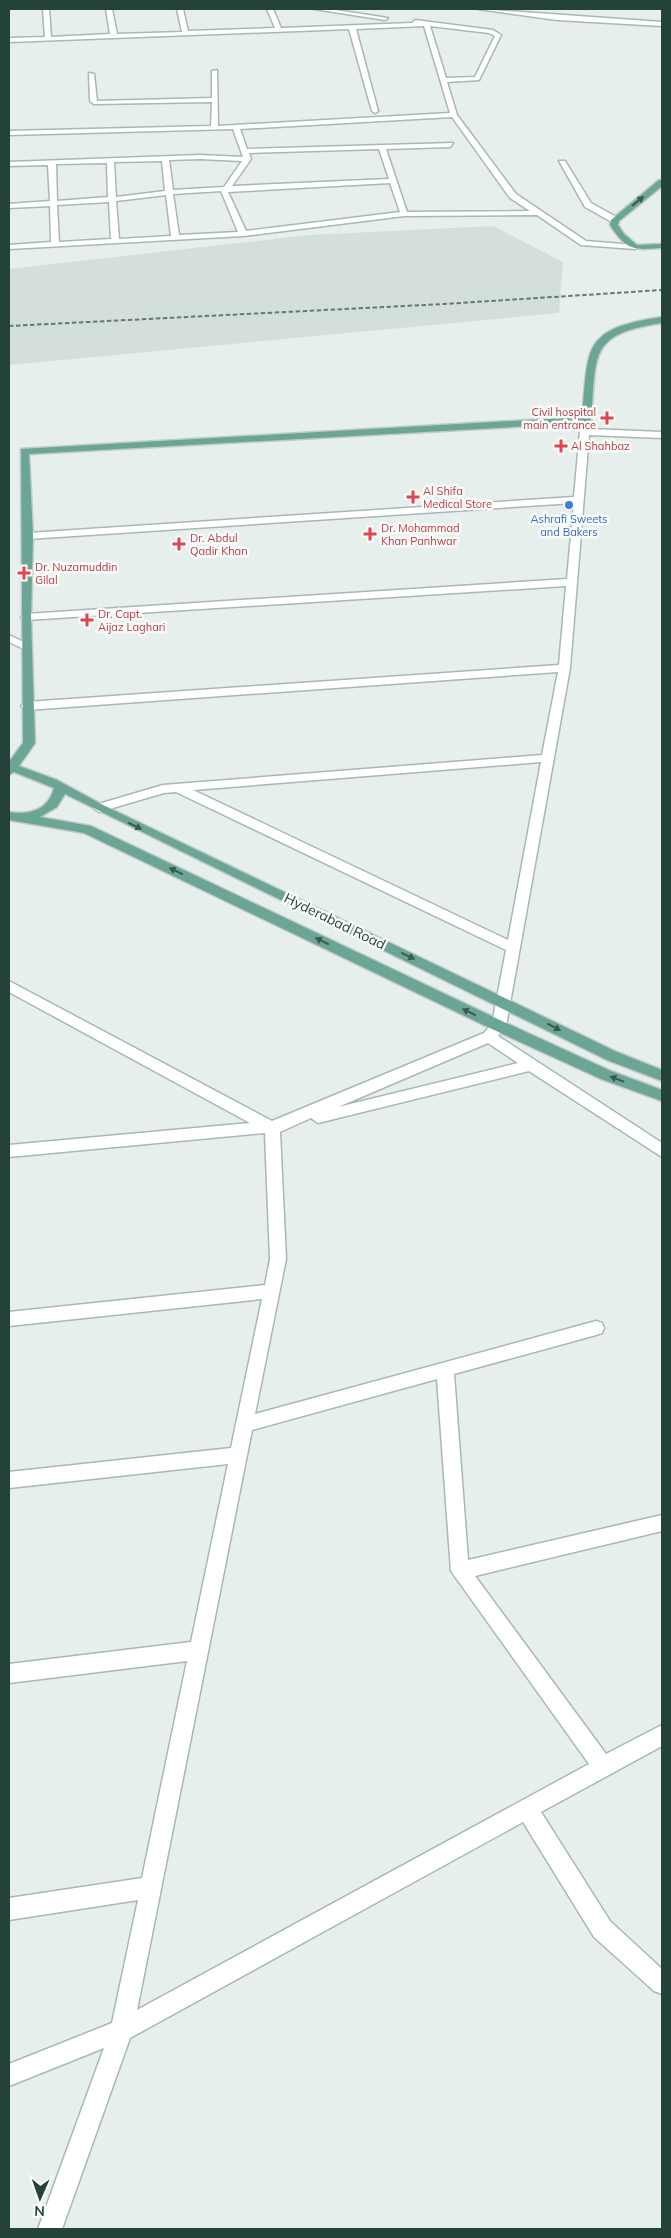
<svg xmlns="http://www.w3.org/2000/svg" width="671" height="2238" viewBox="0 0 671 2238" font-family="Mulish,sans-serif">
<rect width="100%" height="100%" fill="#e6efeb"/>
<!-- built -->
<path fill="#d4dfda" d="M493,226l70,36 -4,51 -550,52v-96l300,-34z"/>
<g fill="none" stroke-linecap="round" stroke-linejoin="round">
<!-- minor casing -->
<g stroke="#a8b8b2" stroke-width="3">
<path id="minor" d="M43,9h6l2,28 59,-3 -4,-25h6l5,25 65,-2 -5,-23h6l5,22 87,-3 -8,-19h6l8,19 131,-5 3,-3 78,10 8,5 -22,45 -32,2 10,33 59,79 70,47 49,4 4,2 -4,2 -54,-4 -44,-30 -133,1 -161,20 -234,13v-4l42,-3 -1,-36 -41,2v-4l41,-3 -2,-36 -39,1v-4l191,-7 43,2 -10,-28 -224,6v-4l202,-5 1,-24 -118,2 -4,-3 -1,-28 5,1 3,27 115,-3v-27l5,-1 1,56 232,-13 -26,-87 -68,3 22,82 -3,2 -3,-2 -23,-82 -340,13v-4l36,-1zM430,26l59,7 6,3 -20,41 -29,1zM452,117l58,81 20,13 -123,1 -21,-63 64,-2 3,-4 -206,6 -7,-20zM379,149l10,30 -157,7 19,-27 -2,-6zM200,159l42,2 -18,26 -51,3 -4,-30zM162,161l3,30 -49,6 -2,-35zM107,163l1,34 -51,4 -1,-37zM390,183l10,29 -154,19 -18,-39zM221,191l17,41 -59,3 -6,-41zM166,195l5,41 -52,3 -3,-38zM109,202l2,37 -52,3 -2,-37z
M314,9h15l59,9 -3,2z
M478,9l184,13v4l-105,-6z
M559,161h6l26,42 27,15v4h-6l-27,-15z
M586,417l5,3 -1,9 72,3v6l-73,-3 -19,233 -64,358 -8,10 164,107v14l-133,-86 -211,52 -7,-5 -31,14 6,127 -31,155 341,-93 6,2 2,5 -2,5 -6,2 -142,39 14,186 194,-45v16l-187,45 131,178 56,-29v21l-121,66 69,109 52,48v25l-8,-3 -60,-54 -71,-115 -393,216 -68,191h-24l66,-181 -95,38v-22l103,-41 26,-123 -129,20v-22l133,-20 45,-217 -178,22v-19l182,-22 37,-178 -219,24v-16l222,-24 31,-149 -253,27v-14l256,-27 5,-26 -5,-126 -256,24v-12l241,-22 -241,-131v-11l263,140 212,-88 8,-9 14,-74 -330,-158 -12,1 -65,19 -6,-4 2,-3 68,-20 379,-30 16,-83 -531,38 -6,-4 6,-4 532,-37 7,-79 -540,34 -5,-3 5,-3 541,-35 7,-76 -546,36 -5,-3 5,-3 546,-36 7,-77zM541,762l-33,178 -315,-150zM488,1043l30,20 -180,44zM437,1379l14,192 138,193 -452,246 115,-580z
M9,635l21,10 2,2 -6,3 -17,-8z"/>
</g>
<!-- major casing -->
<g stroke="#c2cac8" stroke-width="3">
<path id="major" d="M659,180h3v6l-43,35 -1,4 6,9 13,11 25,-1v4c-29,2 -35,3 -52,-23l1,-5z
M662,317v6c-75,11 -65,32 -71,97l-5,3 -557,31 4,82 -2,81 4,126 -16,23 38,14 46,25 514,247 45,18v11l-55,-21 -542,-266 -8,13 -17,10 51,9 413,196 107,49 51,19v11l-61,-22 -107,-49 -410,-197 -75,-13v-8c20,3 39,-1 45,-24l-40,-16 -5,3v-13l14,-19 -2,-294 561,-32c7,-70 -1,-88 80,-100z"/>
</g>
<!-- minor -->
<use href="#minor" fill="#fff" fill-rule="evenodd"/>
<!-- major -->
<use href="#major" fill="#6aa596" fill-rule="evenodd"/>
<!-- rail -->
<path stroke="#5f7d75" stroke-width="2" stroke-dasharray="4.5 2.5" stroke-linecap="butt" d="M9,326l435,-22 218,-14"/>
</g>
<!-- one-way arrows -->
<defs><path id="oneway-solid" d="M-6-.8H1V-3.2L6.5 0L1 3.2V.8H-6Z" transform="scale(1.25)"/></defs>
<g fill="#365b51">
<use href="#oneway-solid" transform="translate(638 201) rotate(-39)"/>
<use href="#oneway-solid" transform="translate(135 826) rotate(26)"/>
<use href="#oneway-solid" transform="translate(176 871) rotate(-154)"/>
<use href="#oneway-solid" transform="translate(322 941) rotate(-154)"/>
<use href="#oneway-solid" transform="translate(408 956) rotate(26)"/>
<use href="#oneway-solid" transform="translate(469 1012) rotate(-154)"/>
<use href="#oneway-solid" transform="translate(554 1027) rotate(27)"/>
<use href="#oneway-solid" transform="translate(617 1079) rotate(-160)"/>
</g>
<!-- markers -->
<g fill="#e0444e" stroke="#f7fbf9" stroke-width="2">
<path d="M604.5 410.5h5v5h5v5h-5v5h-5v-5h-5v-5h5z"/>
<path d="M558.5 438.5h5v5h5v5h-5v5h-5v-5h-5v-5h5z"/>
<path d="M410.5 489.5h5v5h5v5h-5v5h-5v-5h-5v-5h5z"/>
<path d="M367.5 526.5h5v5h5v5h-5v5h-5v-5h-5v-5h5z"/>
<path d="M176.5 536.5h5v5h5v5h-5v5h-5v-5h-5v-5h5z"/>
<path d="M21.5 565.5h5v5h5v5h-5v5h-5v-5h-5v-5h5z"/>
<path d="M84.5 612.5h5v5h5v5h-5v5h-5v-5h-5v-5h5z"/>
</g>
<circle fill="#3f7fe0" stroke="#f7fbf9" stroke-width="2" cx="569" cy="505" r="5"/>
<g text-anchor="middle" stroke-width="5" stroke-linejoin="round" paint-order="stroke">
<!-- far-health labels -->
<g font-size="11" fill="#be3a42" stroke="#f7fbf9" text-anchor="start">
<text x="596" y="416" text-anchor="end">Civil hospital<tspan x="596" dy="13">main entrance</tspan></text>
<text x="571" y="450">Al Shahbaz</text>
<text x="423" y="495">Al Shifa<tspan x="423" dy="13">Medical Store</tspan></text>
<text x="381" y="532">Dr. Mohammad<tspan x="381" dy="13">Khan Panhwar</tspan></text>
<text x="190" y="542">Dr. Abdul<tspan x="190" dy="13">Qadir Khan</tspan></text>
<text x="35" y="571">Dr. Nuzamuddin<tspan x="35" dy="13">Gilal</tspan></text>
<text x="98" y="618">Dr. Capt.<tspan x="98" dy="13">Aijaz Laghari</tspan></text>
</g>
<!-- far-shop labels -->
<g font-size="11" fill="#366cbe" stroke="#f7fbf9">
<text x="569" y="523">Ashrafi Sweets<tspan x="569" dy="13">and Bakers</tspan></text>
</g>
<!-- street labels -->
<g font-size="14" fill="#24423a" stroke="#f7fbf9">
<text transform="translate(335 921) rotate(26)" y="5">Hyderabad Road</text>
</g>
</g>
<!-- border -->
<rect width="671" height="2238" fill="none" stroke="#24423a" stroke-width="20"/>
<!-- north arrow -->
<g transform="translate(40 2198) rotate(182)" stroke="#f7fbf9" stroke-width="4" paint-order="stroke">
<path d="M0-4L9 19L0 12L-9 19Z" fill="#24423a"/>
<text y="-8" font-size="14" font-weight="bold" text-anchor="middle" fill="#24423a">N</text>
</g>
</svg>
